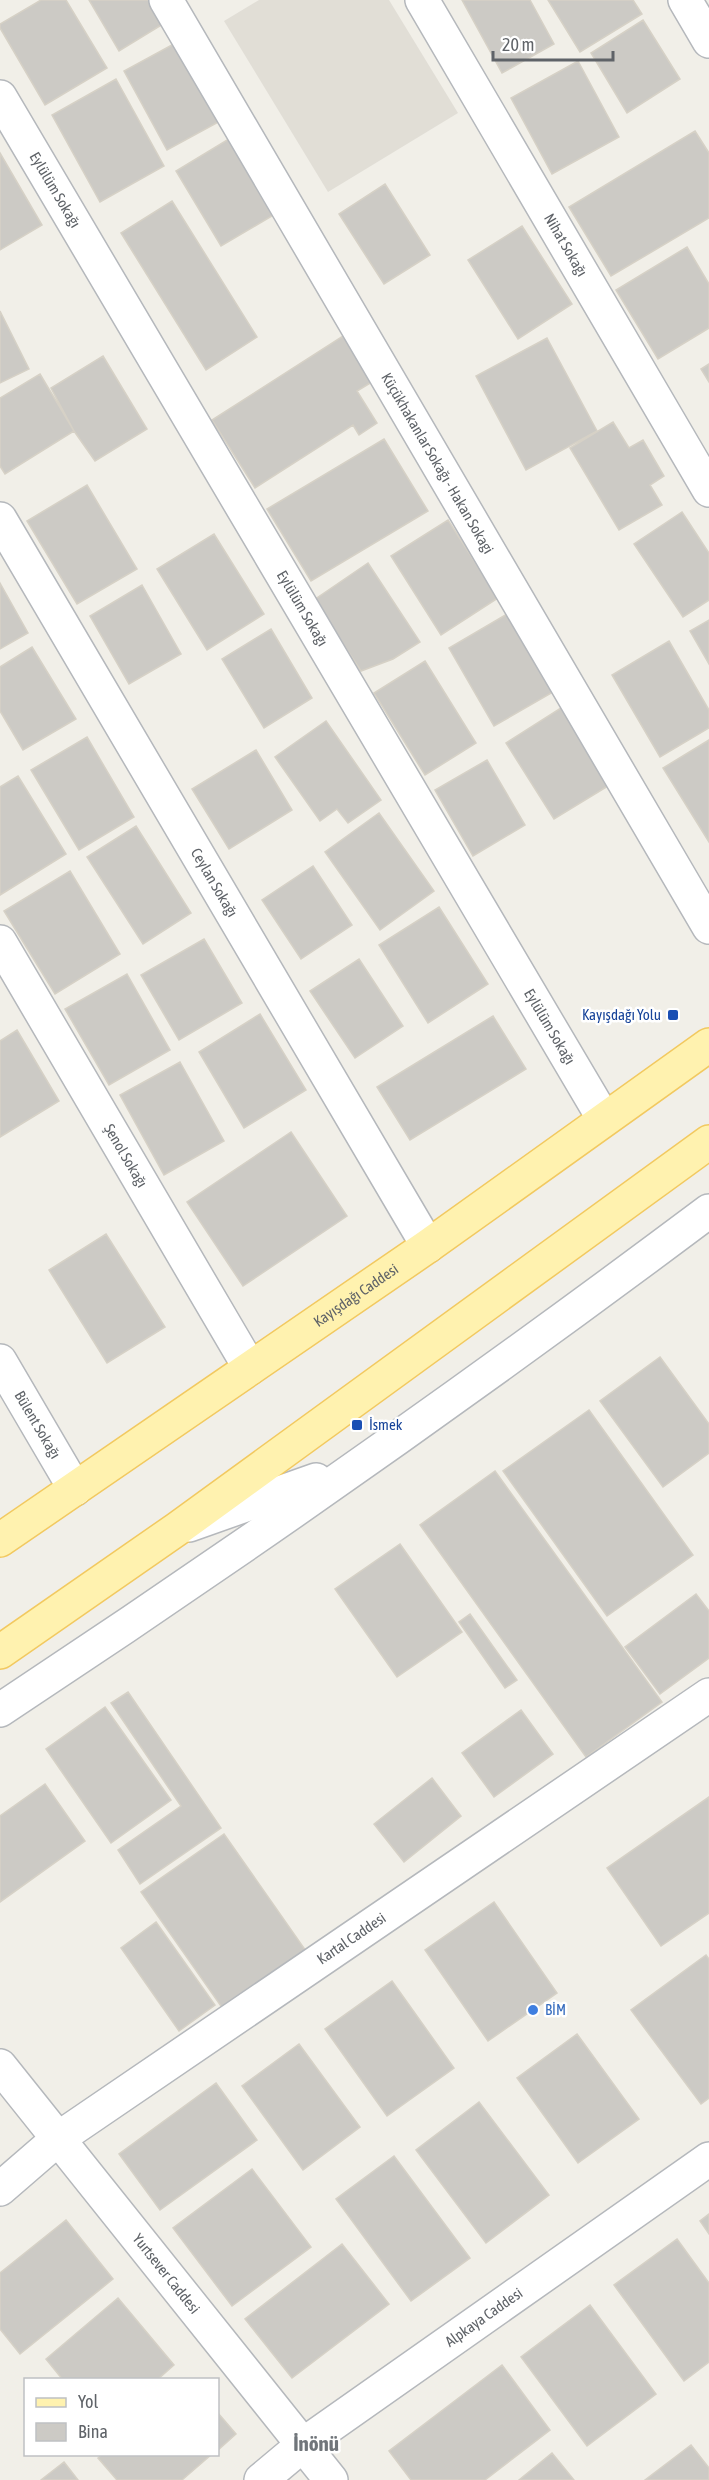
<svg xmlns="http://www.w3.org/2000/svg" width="709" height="2480" viewBox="0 0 709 2480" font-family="'Asap Condensed',sans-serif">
<rect width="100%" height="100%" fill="#f1efe8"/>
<!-- education -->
<path fill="#e1ded6" d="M259,0h130l69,113 -130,79 -104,-171z"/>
<!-- building -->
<path fill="#cccac5" stroke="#d6d1c6" stroke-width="1.5" d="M41,0h25l41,68 -62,37 -45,-77v-4z
M89,0h66l13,21 -49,30z
M462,0h68l24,44 -52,29z
M548,0h85l9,14 -62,38z
M643,20l37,59 -53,34 -36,-60z
M181,40l43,79 -57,31 -43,-79z
M578,61l41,76 -67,37 -41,-76z
M116,79l48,87 -64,36 -48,-87z
M695,131l14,22v65l-98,58 -42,-69z
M237,134l45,76 -61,36 -45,-75z
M0,153l42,72 -42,25z
M385,184l45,71 -46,29 -45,-70z
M172,201l85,136 -51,33 -85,-137z
M522,226l50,78 -54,35 -50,-79z
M687,247l22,37v44l-51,31 -42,-69z
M0,311l29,58 -29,14z
M343,336l29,46 -15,9 20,32 -18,12 -6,-10 -98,63 -43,-68z
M547,338l50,93 -71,39 -50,-94z
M103,356l44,73 -52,32 -21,-30 -23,-43z
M709,364v18l-8,-13z
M40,374l34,57 -69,43 -5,-8v-68z
M613,422l16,26 14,-8 21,36 -14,9 12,20 -43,25 -49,-82z
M384,439l44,72 -117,70 -44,-72z
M87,485l50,84 -60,35 -50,-83z
M682,512l27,41v47l-26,17 -49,-73z
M448,520l50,78 -57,37 -50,-79z
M214,534l50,80 -57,36 -50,-81z
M368,563l52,79 -27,17 -32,12 -47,-71z
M0,583l28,50 -28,16z
M142,585l39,69 -52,30 -39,-68z
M507,614l46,78 -59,34 -45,-78z
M709,620v44l-19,-33z
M271,629l41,69 -48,30 -42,-69z
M669,641l40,69v18l-49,29 -48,-82z
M32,647l44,72 -53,31 -23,-39v-44z
M425,661l51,82 -51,32 -51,-82z
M564,706l49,77 -59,36 -48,-76z
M326,721l55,79 -33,23 -11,-14 -17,12 -45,-64z
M87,737l47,80 -55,33 -48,-80z
M709,740v102l-46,-74z
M256,750l36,60 -63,39 -37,-60z
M487,760l38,65 -52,31 -38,-66z
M18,776l48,78 -66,41v-108z
M379,813l55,78 -54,39 -55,-78z
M136,826l55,87 -48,31 -56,-87z
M313,866l39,59 -51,34 -39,-59z
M70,871l50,83 -65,40 -51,-83z
M439,907l49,77 -60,39 -49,-78z
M204,939l38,64 -63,37 -38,-65z
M359,959l44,67 -48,32 -45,-67z
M127,974l43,76 -61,35 -44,-76z
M260,1014l46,76 -62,38 -45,-76z
M493,1016l33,53 -116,71 -33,-53z
M17,1030l42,71 -59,36v-96z
M180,1062l44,79 -60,34 -44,-80z
M291,1132l56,84 -104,70 -56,-84z
M106,1234l59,93 -58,36 -58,-93z
M660,1357l49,67v29l-46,34 -63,-86z
M589,1410l104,145 -86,61 -104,-145z
M495,1471l167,231 -76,55 -166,-232z
M400,1544l62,88 -65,45 -62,-88z
M696,1594l13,17v47l-49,36 -35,-47z
M470,1614l47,66 -12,8 -46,-66z
M128,1692l93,136 -81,56 -22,-34 63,-44 -70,-103z
M105,1707l66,93 -60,43 -65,-94z
M521,1710l32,44 -59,43 -32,-44z
M432,1778l29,38 -57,46 -30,-38z
M45,1784l40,57 -85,61v-86z
M709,1797v116l-48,33 -54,-78z
M224,1834l82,117 -83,58 -82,-117z
M494,1902l63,91 -69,48 -63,-91z
M156,1922l59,83 -36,26 -58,-83z
M706,1955l3,4v139l-8,6 -70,-94z
M392,1981l62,87 -67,48 -62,-87z
M577,2034l62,85 -61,44 -61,-85z
M299,2044l61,83 -57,43 -61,-84z
M216,2083l41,57 -97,70 -41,-56z
M479,2102l70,93 -63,48 -70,-93z
M394,2156l76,102 -59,43 -75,-102z
M252,2169l59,78 -79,59 -59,-78z
M709,2214v20l-9,-13z
M66,2220l47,59 -93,75 -20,-25v-56z
M677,2239l32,44v79l-25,19 -70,-96z
M342,2244l47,60 -97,74 -47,-59z
M118,2298l56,67 -17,15h-94l-17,-21z
M590,2305l66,89 -69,52 -66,-89z
M502,2365l48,65 -65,50h-74l-22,-29z
M218,2413l18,21 -18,16z
M691,2445l18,23v12h-64z
M552,2453l22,27h-55z
M103,2454h109l-30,26h-65l-19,-22z
M64,2462l14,18h-37z"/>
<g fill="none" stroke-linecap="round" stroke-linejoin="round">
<!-- minor casing -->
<g stroke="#b5b8bc" stroke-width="36">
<g id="minor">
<path id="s1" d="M166,0l543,927"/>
<path id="s2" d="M422,0l287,490"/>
<path d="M685,0l24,41"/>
<path id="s3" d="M0,97l604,1022"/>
<path id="s4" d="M0,519l428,727"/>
<path id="s5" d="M0,942l250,426"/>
<path id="s6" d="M0,1361l75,128"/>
<path d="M189,1525l127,-45"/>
<path d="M0,1710c241,-159 478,-326 709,-499"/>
<path id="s7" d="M0,2066l331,414"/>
<path id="s8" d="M0,2189l59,-51 650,-443"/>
<path id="s9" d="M261,2480l43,-36 405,-285"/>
</g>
</g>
<!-- major casing -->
<g stroke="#f2c960" stroke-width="36">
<g id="major">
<path id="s10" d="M0,1540l428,-294 281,-201"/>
<path d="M0,1652l177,-123 532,-387"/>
</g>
</g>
<!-- minor -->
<use href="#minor" stroke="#fff" stroke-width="33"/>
<!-- major -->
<use href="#major" stroke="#fff2af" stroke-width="33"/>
</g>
<!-- markers -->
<g fill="#1a4fb4" stroke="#fff" stroke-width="2">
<rect x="667" y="1009" width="12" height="12" rx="3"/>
<rect x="351" y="1419" width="12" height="12" rx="3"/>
</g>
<circle fill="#3f7fe0" stroke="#fff" stroke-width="2" cx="533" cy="2010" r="6"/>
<g text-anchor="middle" stroke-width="5" stroke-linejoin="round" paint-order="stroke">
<!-- street labels -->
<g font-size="15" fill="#5f6368" stroke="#fff">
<text dy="5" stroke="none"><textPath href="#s3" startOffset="108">Eylülüm Sokağı</textPath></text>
<text dy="5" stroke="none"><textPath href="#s2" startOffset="284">Nihat Sokağı</textPath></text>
<text dy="5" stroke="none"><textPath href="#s1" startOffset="537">Küçükhakanlar Sokağı - Hakan Sokagi</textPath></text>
<text dy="5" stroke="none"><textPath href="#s3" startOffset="594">Eylülüm Sokağı</textPath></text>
<text dy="5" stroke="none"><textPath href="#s4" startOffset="422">Ceylan Sokağı</textPath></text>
<text dy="5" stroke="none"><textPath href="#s3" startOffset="1080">Eylülüm Sokağı</textPath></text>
<text dy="5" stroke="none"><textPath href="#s5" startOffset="248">Şenol Sokağı</textPath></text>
<text dy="5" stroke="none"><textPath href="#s10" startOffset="432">Kayışdağı Caddesi</textPath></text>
<text dy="5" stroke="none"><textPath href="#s6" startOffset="74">Bülent Sokağı</textPath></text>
<text dy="5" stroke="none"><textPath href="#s8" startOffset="432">Kartal Caddesi</textPath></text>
<text dy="5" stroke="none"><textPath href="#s7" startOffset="266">Yurtsever Caddesi</textPath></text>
<text dy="5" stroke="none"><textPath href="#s9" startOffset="276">Alpkaya Caddesi</textPath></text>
</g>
<!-- transit labels -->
<g font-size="15" fill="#164399" stroke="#fff" text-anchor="end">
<text x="661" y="1020">Kayışdağı Yolu</text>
<text x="369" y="1430" text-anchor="start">İsmek</text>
</g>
<!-- shop labels -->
<g font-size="15" fill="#366cbe" stroke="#fff" text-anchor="start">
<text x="545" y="2015">BİM</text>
</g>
<!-- district labels -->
<g font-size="21" font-weight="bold" fill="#70757a" stroke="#fff">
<text x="316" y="2451">İnönü</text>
</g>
</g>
<!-- legend -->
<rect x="24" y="2378" width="195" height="78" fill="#ffffff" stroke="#bfc1c3" stroke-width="1.5"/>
<rect x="36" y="2398" width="30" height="9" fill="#fff2af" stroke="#bfc1c3" stroke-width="1.5"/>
<text x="78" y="2408" font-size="18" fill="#5f6368">Yol</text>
<rect x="36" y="2423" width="30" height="18" fill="#cccac5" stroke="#bfc1c3" stroke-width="1.5"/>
<text x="78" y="2438" font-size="18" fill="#5f6368">Bina</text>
<!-- scale -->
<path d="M493 51v9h120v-9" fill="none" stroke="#5f6368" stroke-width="3"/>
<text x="502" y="51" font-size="18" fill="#5f6368" stroke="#ffffff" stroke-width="4.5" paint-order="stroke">20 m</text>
</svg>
